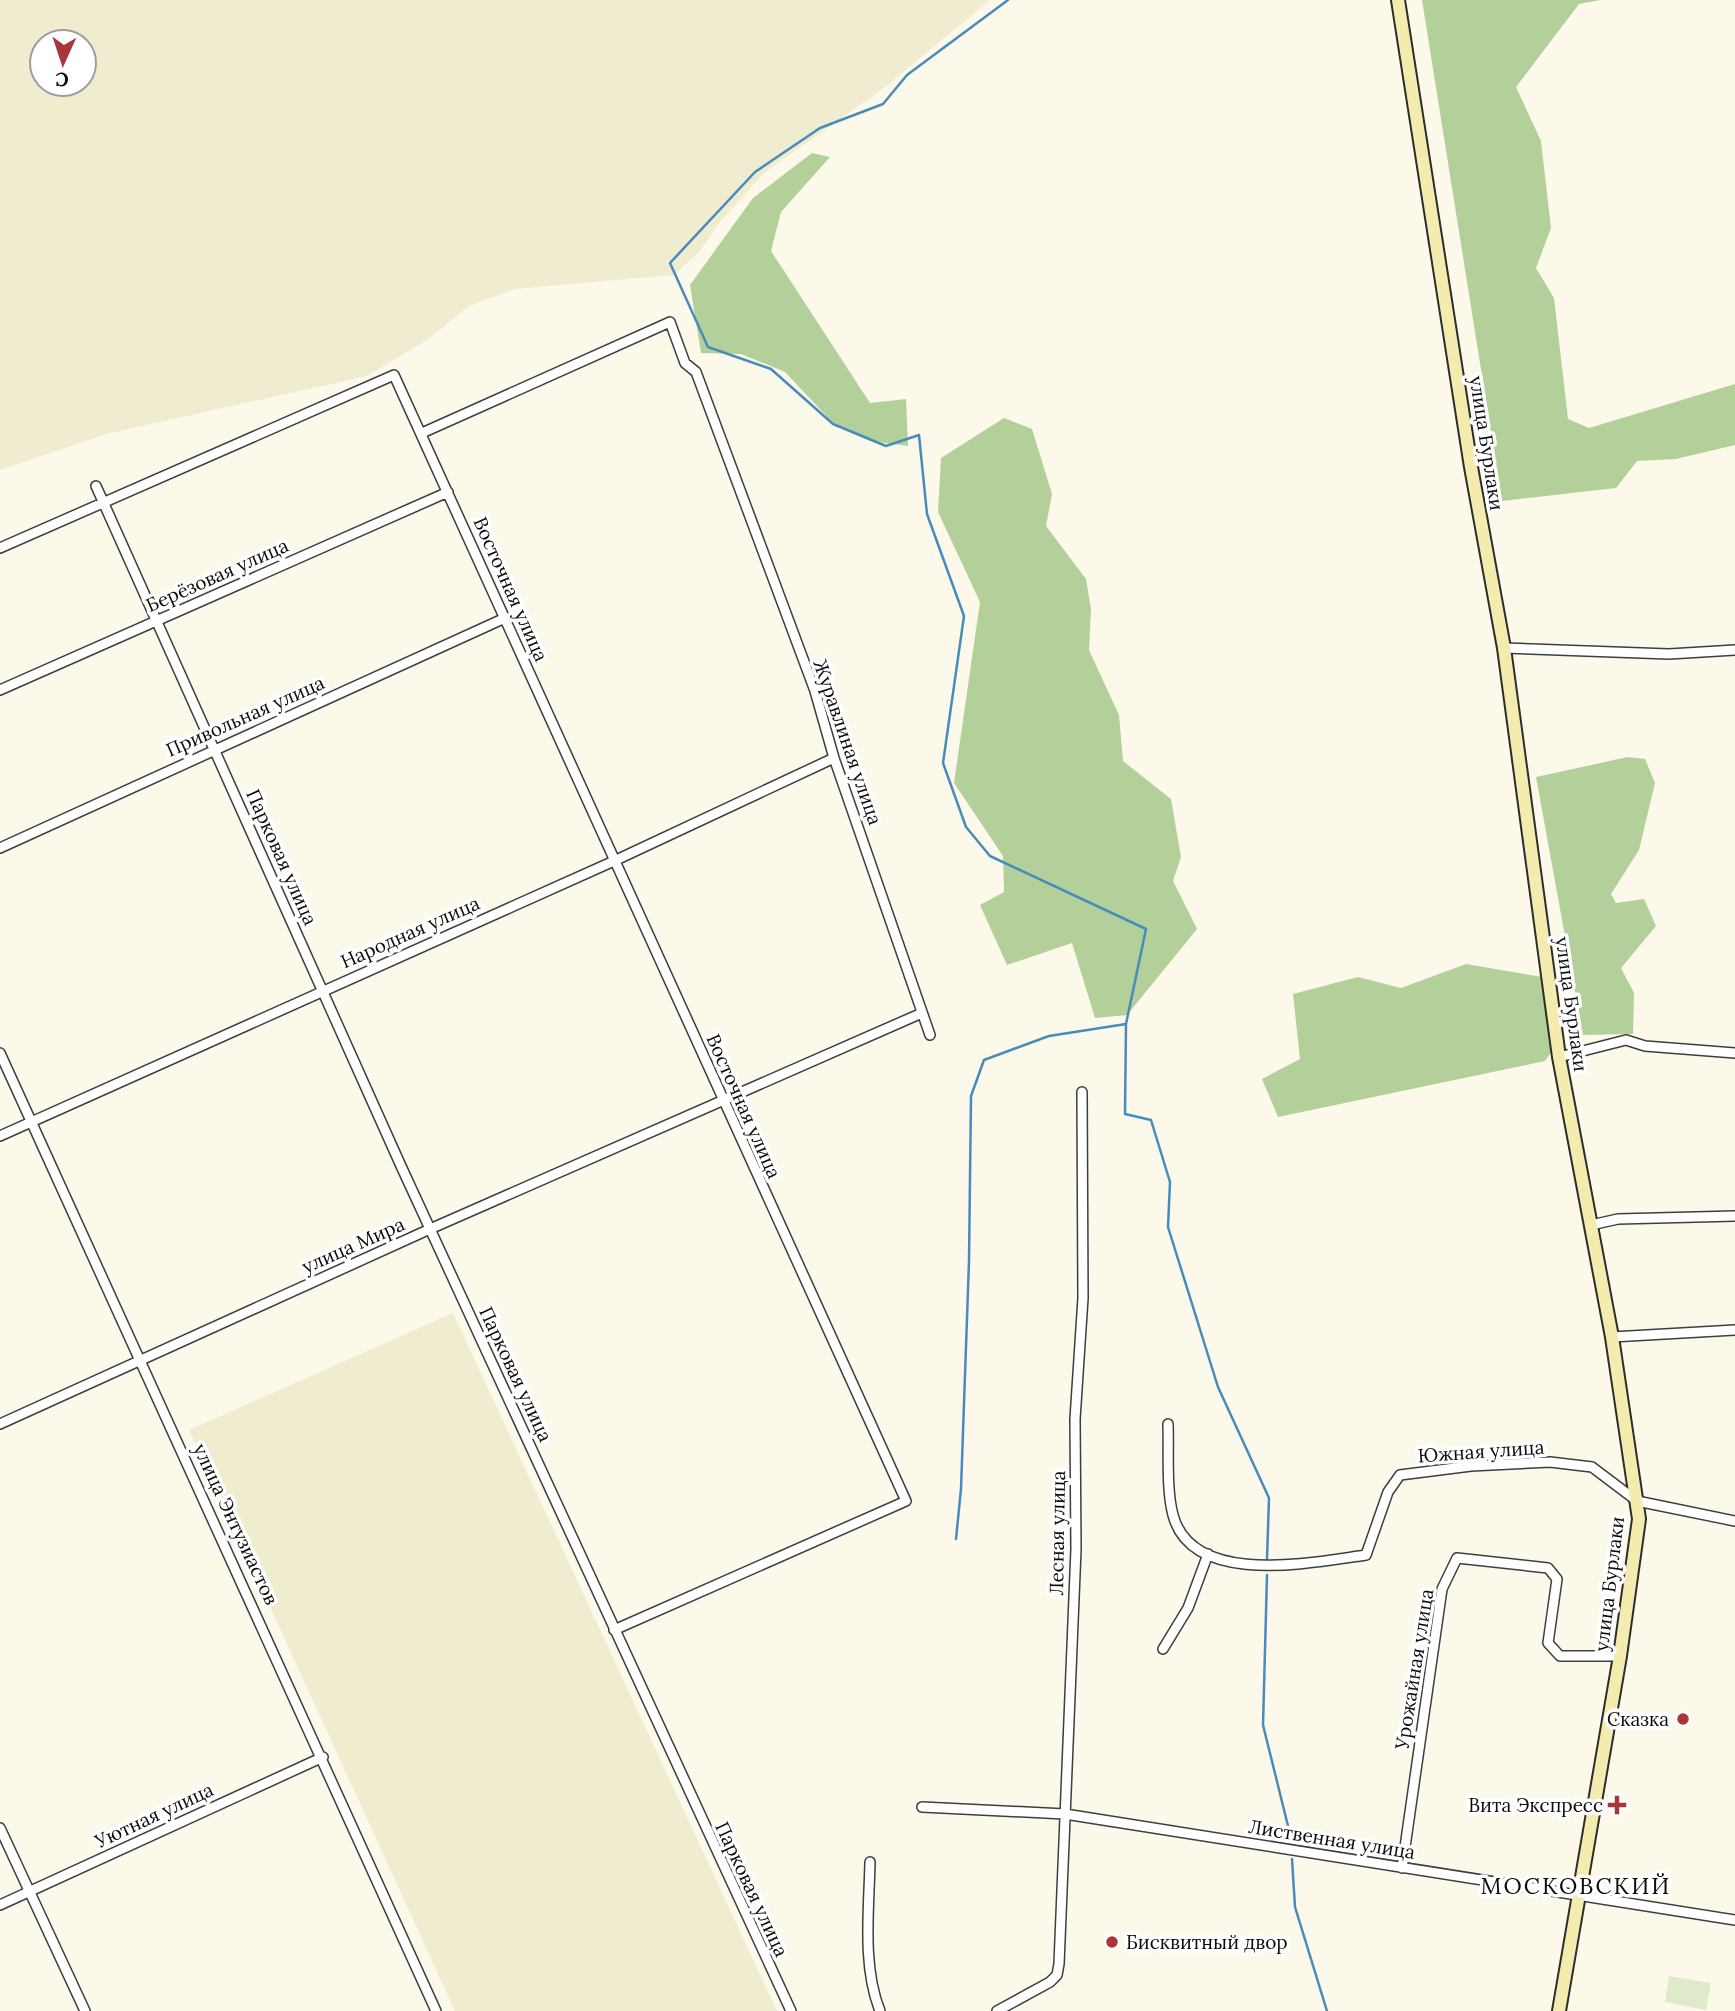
<svg xmlns="http://www.w3.org/2000/svg" width="1735" height="2011" viewBox="0 0 1735 2011" font-family="Lora,serif">
<rect width="100%" height="100%" fill="#fcf9eb"/>
<!-- farmland -->
<path fill="#efeccf" fill-rule="evenodd" d="M0,0h990l-106,88 -120,85 -44,49 -21,30 -25,23 -159,14 -46,17 -42,34 -60,36 -257,57 -110,37zM84,42v42h-42v-42z
M453,1313l324,698h-322l-266,-581z"/>
<!-- forest -->
<path fill="#b3d09b" d="M1422,0h178l-21,4 -63,83 25,54 10,87 -15,40 18,30 14,121 21,9 146,-44v61l-59,14 -39,2 -21,27 -114,13z
M812,153l18,4 -49,55 -10,39 99,152 36,-4 2,47 -38,-5 -38,-19 -47,-50 -44,-18 -40,-1 -11,-68 63,-87z
M1004,418l28,11 20,65 -6,32 40,53 5,30 -2,41 30,65 4,46 48,38 10,58 -8,24 24,48 -70,86 -32,3 -23,-75 -65,22 -27,-60 24,-13 -1,-36 -49,-73 26,-181 -42,-90 3,-54z
M1628,757l17,2 10,24 -16,67 -28,44 5,9 28,-4 12,27 -35,42 13,25 -1,41 -50,1 -47,-258z
M1466,964l76,13 11,73 -8,11 -267,56 -16,-38 38,-20 -7,-65 65,-17 43,11z"/>
<!-- pitch -->
<path fill="#dfeaca" d="M1669,1976l42,7 -5,27 -41,-8z"/>
<g fill="none" stroke-linecap="round" stroke-linejoin="round">
<!-- stream -->
<path stroke="#478cba" stroke-width="2.5" d="M1008,0l-101,75 -24,29 -63,24 -65,44 -85,91 38,84 63,22 62,55 53,22 33,-11 8,79 37,102 -21,147 23,64 24,29 156,73 -20,95 -1,90 26,6 19,62 -2,45 50,160 51,111 -2,61
M956,1539l5,-50 8,-228 2,-165 13,-36 65,-24 77,-12
M1267,1575l-4,150 27,109
M1292,1859l3,48 32,104"/>
<!-- street casing -->
<g stroke="#3e3e3e" stroke-width="12">
<path id="street" d="M422,433l248,-111 15,41 11,9 119,319 19,67 96,277
M96,486l305,680 390,845
M0,548l394,-173 512,1126 -292,129
M1504,648l165,6 66,-4
M0,690l448,-198
M0,848l505,-230
M0,1053l436,958
M1559,1057l67,-17 19,6 90,7
M0,1136l614,-275 220,-103
M1591,1225l27,-6 117,-3
M1612,1337l123,-7
M0,1424l430,-195 492,-216
M1168,1424c1,26 -2,65 5,91 19,73 141,47 193,40l22,-63 12,-17 71,-9 79,-4 42,5 45,34 98,20
M1163,1649l25,-41 20,-54
M922,1807l143,7 670,106
M0,1828l85,183
M870,1862c-1,48 -8,104 10,149
M1402,1868l40,-279 15,-31 91,10 9,11 -9,64 12,13h60
M0,1905l323,-148
M997,2011l53,-29 7,-7 2,-11 17,-415 -1,-130 8,-121 -1,-206"/>
</g>
<!-- secondary casing -->
<g stroke="#2d2d2d" stroke-width="16">
<path id="secondary" d="M1398,0l73,467 33,181 55,409 53,280 27,182 -19,137 -61,355"/>
</g>
<!-- street -->
<use href="#street" stroke="#fff" stroke-width="9"/>
<!-- secondary -->
<use href="#secondary" stroke="#f4ecaf" stroke-width="12"/>
</g>
<!-- markers -->
<g fill="#a8363b" stroke="#fff" stroke-width="2.5">
<circle cx="1683" cy="1719" r="7"/>
<path d="M1613.5 1794.5h7v7h7v7h-7v7h-7v-7h-7v-7h7z"/>
<circle cx="1112" cy="1942" r="7"/>
</g>
<g text-anchor="middle" stroke-width="7" stroke-linejoin="round" paint-order="stroke">
<!-- street labels -->
<g font-size="19" fill="#0b0b0b" stroke="#fff">
<text transform="translate(1487 443) rotate(81)" y="7">улица Бурлаки</text>
<text transform="translate(217 575) rotate(-24)" y="7">Берёзовая улица</text>
<text transform="translate(511 589) rotate(66)" y="7">Восточная улица</text>
<text transform="translate(245 716) rotate(-24)" y="7">Привольная улица</text>
<text transform="translate(848 742) rotate(71)" y="7">Журавлиная улица</text>
<text transform="translate(282 857) rotate(66)" y="7">Парковая улица</text>
<text transform="translate(410 932) rotate(-24)" y="7">Народная улица</text>
<text transform="translate(1572 1004) rotate(82)" y="7">улица Бурлаки</text>
<text transform="translate(744 1106) rotate(66)" y="7">Восточная улица</text>
<text transform="translate(353 1245) rotate(-24)" y="7">улица Мира</text>
<text transform="translate(516 1374) rotate(65)" y="7">Парковая улица</text>
<text transform="translate(1481 1451) rotate(-4)" y="7">Южная улица</text>
<text transform="translate(236 1524) rotate(65)" y="7">улица Энтузиастов</text>
<text transform="translate(1057 1533) rotate(-89)" y="7">Лесная улица</text>
<text transform="translate(1609 1584) rotate(-83)" y="7">улица Бурлаки</text>
<text transform="translate(1414 1669) rotate(-81)" y="7">Урожайная улица</text>
<text transform="translate(154 1815) rotate(-25)" y="7">Уютная улица</text>
<text transform="translate(1332 1839) rotate(9)" y="7">Лиственная улица</text>
<text transform="translate(752 1889) rotate(65)" y="7">Парковая улица</text>
</g>
<!-- poi labels -->
<g font-size="19" fill="#0b0b0b" stroke="#fff" text-anchor="end">
<text x="1669" y="1726">Сказка</text>
<text x="1603" y="1812">Вита Экспресс</text>
<text x="1126" y="1949" text-anchor="start">Бисквитный двор</text>
</g>
<!-- quarter labels -->
<g font-size="23" letter-spacing="2" fill="#0b0b0b" stroke="#fff">
<text x="1576" y="1894">МОСКОВСКИЙ</text>
</g>
</g>
<!-- north arrow -->
<g transform="translate(63 63) rotate(183)"><circle r="33" fill="#ffffff" stroke="#9d9d9d" stroke-width="2"/>
<path d="M0-5L12 26L0 18L-12 26Z" fill="#a8363b"/>
<text y="-10" font-size="19" font-weight="bold" text-anchor="middle" fill="#0b0b0b">С</text>
</g>
</svg>
